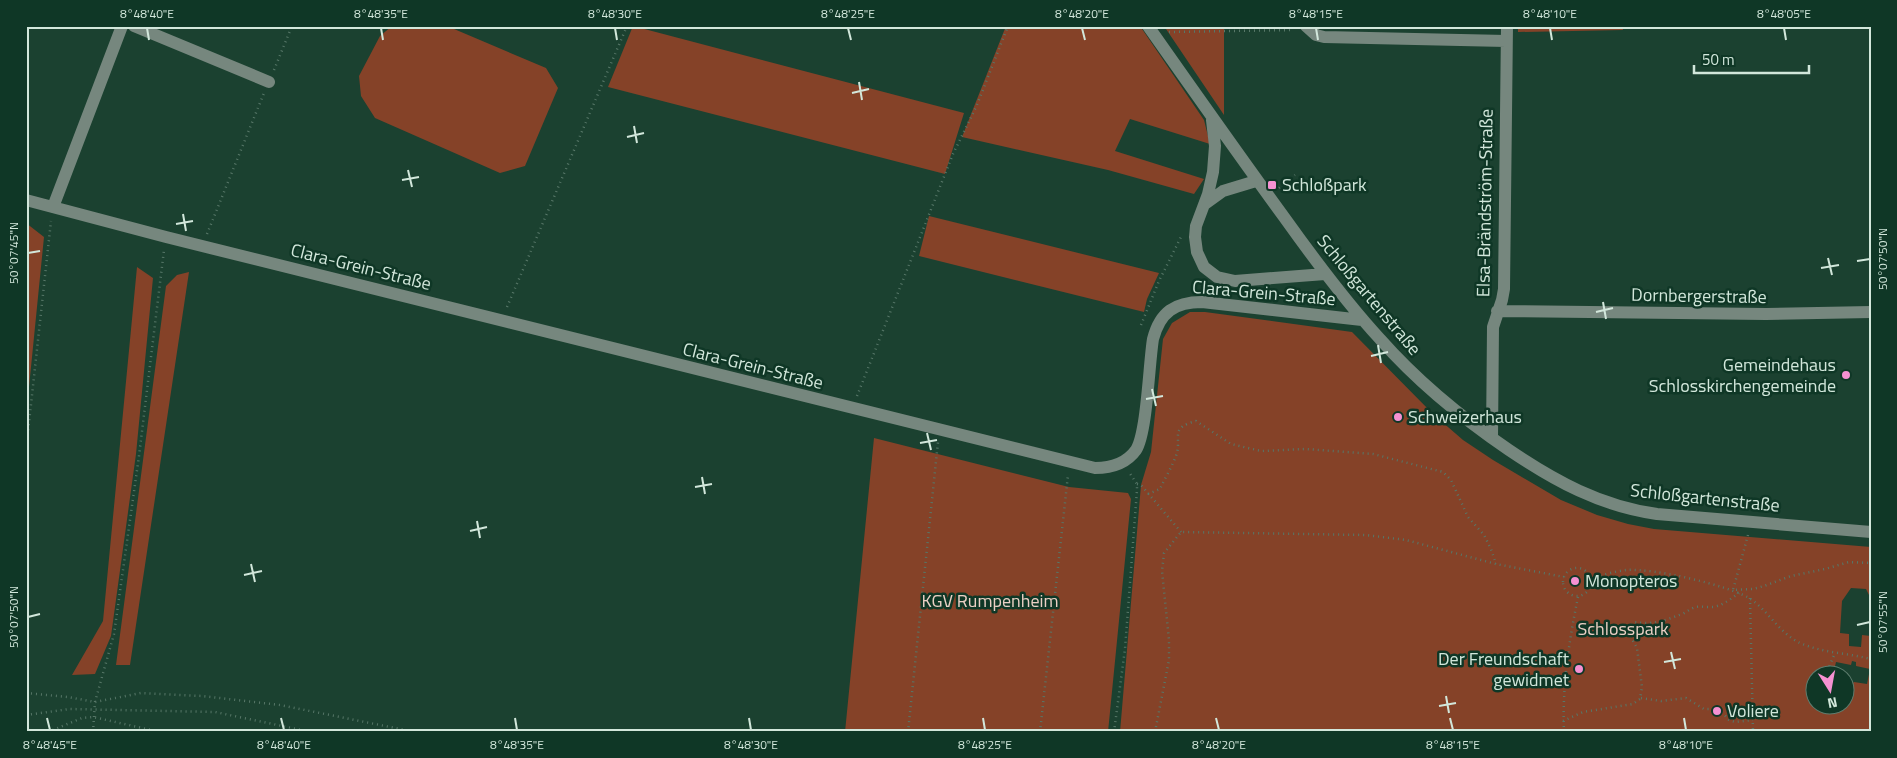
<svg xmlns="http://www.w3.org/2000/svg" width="1897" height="758" viewBox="0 0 1897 758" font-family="'Titillium Web',sans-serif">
<rect width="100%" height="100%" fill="#1b4130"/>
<!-- green -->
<path fill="#854228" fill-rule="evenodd" d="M392,26h55l99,42 12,20 -33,78 -25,7 -125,-55 -14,-22 -2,-20 21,-40z
M633,26l331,87 -19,61 -337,-87z
M1006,26h134l64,94 6,24 -80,-25 -15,32 89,28 -10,15 -86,-24 -146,-33z
M1164,26h60v89z
M1518,26h104l1,4 -105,2z
M929,216l230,57 -12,26 -3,13 -225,-56z
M26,223l18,14 -18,180z
M137,267l16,11 -17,176 -25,182 -16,38 -23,1 31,-54z
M189,272l-59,393h-14l50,-379 11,-11z
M1190,312h15l147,20 81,82 30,26 30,20 68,40 36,15 31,9 26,5 217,18v52l-5,-10 -15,-1 -9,13 -2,32 9,1v12l12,1 1,-12 9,1v96h-751l21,-247 10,-33 12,-113 9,-16zM1852,661l4,1v4l14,3 -3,15 -13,-2 -1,1 -8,-3 -1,26h-30v-30l19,-1 3,-13 15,3z
M874,438l195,49 59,6 3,6 -23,233h-263z"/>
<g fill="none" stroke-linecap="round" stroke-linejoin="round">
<!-- path -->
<path stroke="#577768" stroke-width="2.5" stroke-dasharray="1 4" stroke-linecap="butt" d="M1169,32l124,-2
M274,70l18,-44
M1279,188l16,-13
M207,234l57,-141
M507,307l120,-281
M1141,325l18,-44 22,-44
M857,396l96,-242 24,-49 31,-79
M26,450l25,-229
M1137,484l4,1 40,47
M1148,494l12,-5c5,-11 13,-24 17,-36 4,-18 -7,-25 19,-32l35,23 30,7 45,-2 67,5 70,18 8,8 17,37 16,18 7,14 5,15
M1748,535l-15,55 20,-1 11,-3 27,-10 34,-7 24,-7 22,1
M1563 582a14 14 0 1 1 28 0a14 14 0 1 1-28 0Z
M1591,579c12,-4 24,-8 36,-9 26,-2 100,15 122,28 19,12 30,35 51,45 23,10 47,10 71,16
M1750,598l3,134
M1828,676l1,-9 6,-14
M1844,687l6,-4
M26,693l42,4 27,5 46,-9 61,3 78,9 135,27
M1641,698l20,3 25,-3 18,11h12l5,2 8,9 6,2 18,-2
M26,715l44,-6 145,3 96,20
M1563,721l20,-9 50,-8 7,-5 2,-12 -5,-39 -10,-18 7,-8c21,3 29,-1 48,-8 5,-2 9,-6 14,-7 4,-1 8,0 12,0 12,1 21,-7 31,-14
M48,732l34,-14 11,-1 67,15
M93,732l2,-30 19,-68 25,-178 25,-206
M908,732l30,-290
M1040,732l28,-257
M1114,732l11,-83 12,-159v-6l-8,-12
M1155,732l14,-72v-20l-7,-69 2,-18 17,-21 185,3 40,5 90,24 68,13
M1564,732c-2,-46 5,-91 14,-135
M1867,732l4,-3"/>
<!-- minor -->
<path stroke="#76877e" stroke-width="12" d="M134,26l135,56
M1148,26c45,64 90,128 136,191 30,42 61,84 96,122 37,42 82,79 129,111 46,31 91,56 148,64l214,18
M1306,26l10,9 8,2 182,4
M1212,120l3,26 -2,26 -5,22 -12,32 -1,11 2,15 7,15 13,10 18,4 90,-7
M26,200l140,37 929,231c15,0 31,-4 41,-18 11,-17 13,-87 17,-111 7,-27 22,-37 49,-37l160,18
M1205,204l18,-13 33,-10
M53,207l69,-181
M1497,311l269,3 105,-2
M1492,438l1,-111 9,-27 2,-11 3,-263"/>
</g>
<!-- ticks -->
<path fill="none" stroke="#d2e7db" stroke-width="2" d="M147,28l2,12M381,28l2,12M615,28l2,12M848,28l3,12M1082,28l3,12M1316,28l2,12M1550,28l2,12M1784,28l2,12M859,82l3,18M852,93l17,-4M634,126l3,17M627,137l17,-4M408,170l4,17M402,180l17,-3M183,214l3,17M176,224l17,-3M28,253l12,-2M1828,258l4,17M1857,261l13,-2M1821,268l18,-3M1603,302l3,17M1596,312l17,-4M1378,345l3,18M1371,356l17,-4M1152,389l4,17M1146,399l17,-3M927,433l4,17M920,443l17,-3M702,477l3,17M695,487l17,-3M477,521l3,17M470,531l17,-4M251,564l4,18M244,575l18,-4M28,617l12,-3M1857,625l13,-3M1671,652l4,17M1664,662l17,-3M1446,696l3,17M1439,706l17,-3M47,718l3,12M281,718l3,12M515,718l2,12M749,718l2,12M983,718l2,12M1216,718l3,12M1450,718l3,12M1684,718l2,12"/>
<!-- markers -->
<g fill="#f591d2" stroke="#0f3726" stroke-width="2">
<rect x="1267" y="180" width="10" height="10" rx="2.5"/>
<circle cx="1846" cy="375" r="5"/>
<circle cx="1398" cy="417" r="5"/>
<circle cx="1575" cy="581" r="5"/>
<circle cx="1579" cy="669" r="5"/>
<circle cx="1717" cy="711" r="5"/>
</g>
<g text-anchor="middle" stroke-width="5" stroke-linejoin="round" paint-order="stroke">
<!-- poi labels -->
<g font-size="18" fill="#d2e7db" stroke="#0f3726" text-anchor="start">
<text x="1282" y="191">Schloßpark</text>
<text x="1836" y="371" text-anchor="end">Gemeindehaus<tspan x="1836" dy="21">Schlosskirchengemeinde</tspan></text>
<text x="1408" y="423">Schweizerhaus</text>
<text x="1585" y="587">Monopteros</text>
<text x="1569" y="665" text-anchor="end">Der Freundschaft<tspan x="1569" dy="21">gewidmet</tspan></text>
<text x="1727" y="717">Voliere</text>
</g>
<!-- street labels -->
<g font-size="18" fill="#d2e7db" stroke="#0f3726">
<text transform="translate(1485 203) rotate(-89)" y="6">Elsa-Brändström-Straße</text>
<text transform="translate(361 267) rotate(14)" y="6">Clara-Grein-Straße</text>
<text transform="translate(1264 293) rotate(5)" y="6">Clara-Grein-Straße</text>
<text transform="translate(1369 295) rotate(50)" y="6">Schloßgartenstraße</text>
<text transform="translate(1699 296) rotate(1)" y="6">Dornbergerstraße</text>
<text transform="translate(753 366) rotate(14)" y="6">Clara-Grein-Straße</text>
<text transform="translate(1705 498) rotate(6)" y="6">Schloßgartenstraße</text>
</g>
<!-- park labels -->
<g font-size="18" fill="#ecd0c5" stroke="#0f3726">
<text x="990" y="607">KGV Rumpenheim</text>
<text x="1623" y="635">Schlosspark</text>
</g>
</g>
<!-- border -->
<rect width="1897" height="758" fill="none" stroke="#0f3726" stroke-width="55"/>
<!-- north arrow -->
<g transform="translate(1830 690) rotate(169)"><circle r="24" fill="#0f3726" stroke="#5d7d6e"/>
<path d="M0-4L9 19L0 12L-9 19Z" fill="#f591d2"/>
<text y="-8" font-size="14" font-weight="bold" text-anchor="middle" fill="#d2e7db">N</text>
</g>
<!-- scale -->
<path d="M1694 65v8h115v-8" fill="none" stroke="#d2e7db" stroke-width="2.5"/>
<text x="1702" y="65" font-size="15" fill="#d2e7db" stroke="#0f3726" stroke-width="4" paint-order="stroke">50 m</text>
<rect x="28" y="28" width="1842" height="702" fill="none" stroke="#d2e7db" stroke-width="2"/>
<g font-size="12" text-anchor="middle" fill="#d2e7db">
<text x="147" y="18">8°48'40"E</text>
<text x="381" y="18">8°48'35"E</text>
<text x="615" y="18">8°48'30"E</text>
<text x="848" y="18">8°48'25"E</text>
<text x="1082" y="18">8°48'20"E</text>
<text x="1316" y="18">8°48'15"E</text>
<text x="1550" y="18">8°48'10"E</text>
<text x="1784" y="18">8°48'05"E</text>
<text transform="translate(14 253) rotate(-90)" y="4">50°07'45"N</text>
<text transform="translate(1883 259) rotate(-90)" y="4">50°07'50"N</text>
<text transform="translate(14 617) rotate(-90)" y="4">50°07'50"N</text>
<text transform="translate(1883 622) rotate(-90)" y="4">50°07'55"N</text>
<text x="50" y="749">8°48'45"E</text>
<text x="284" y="749">8°48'40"E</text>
<text x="517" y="749">8°48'35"E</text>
<text x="751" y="749">8°48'30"E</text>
<text x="985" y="749">8°48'25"E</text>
<text x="1219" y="749">8°48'20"E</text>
<text x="1453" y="749">8°48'15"E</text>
<text x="1686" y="749">8°48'10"E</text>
</g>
</svg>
